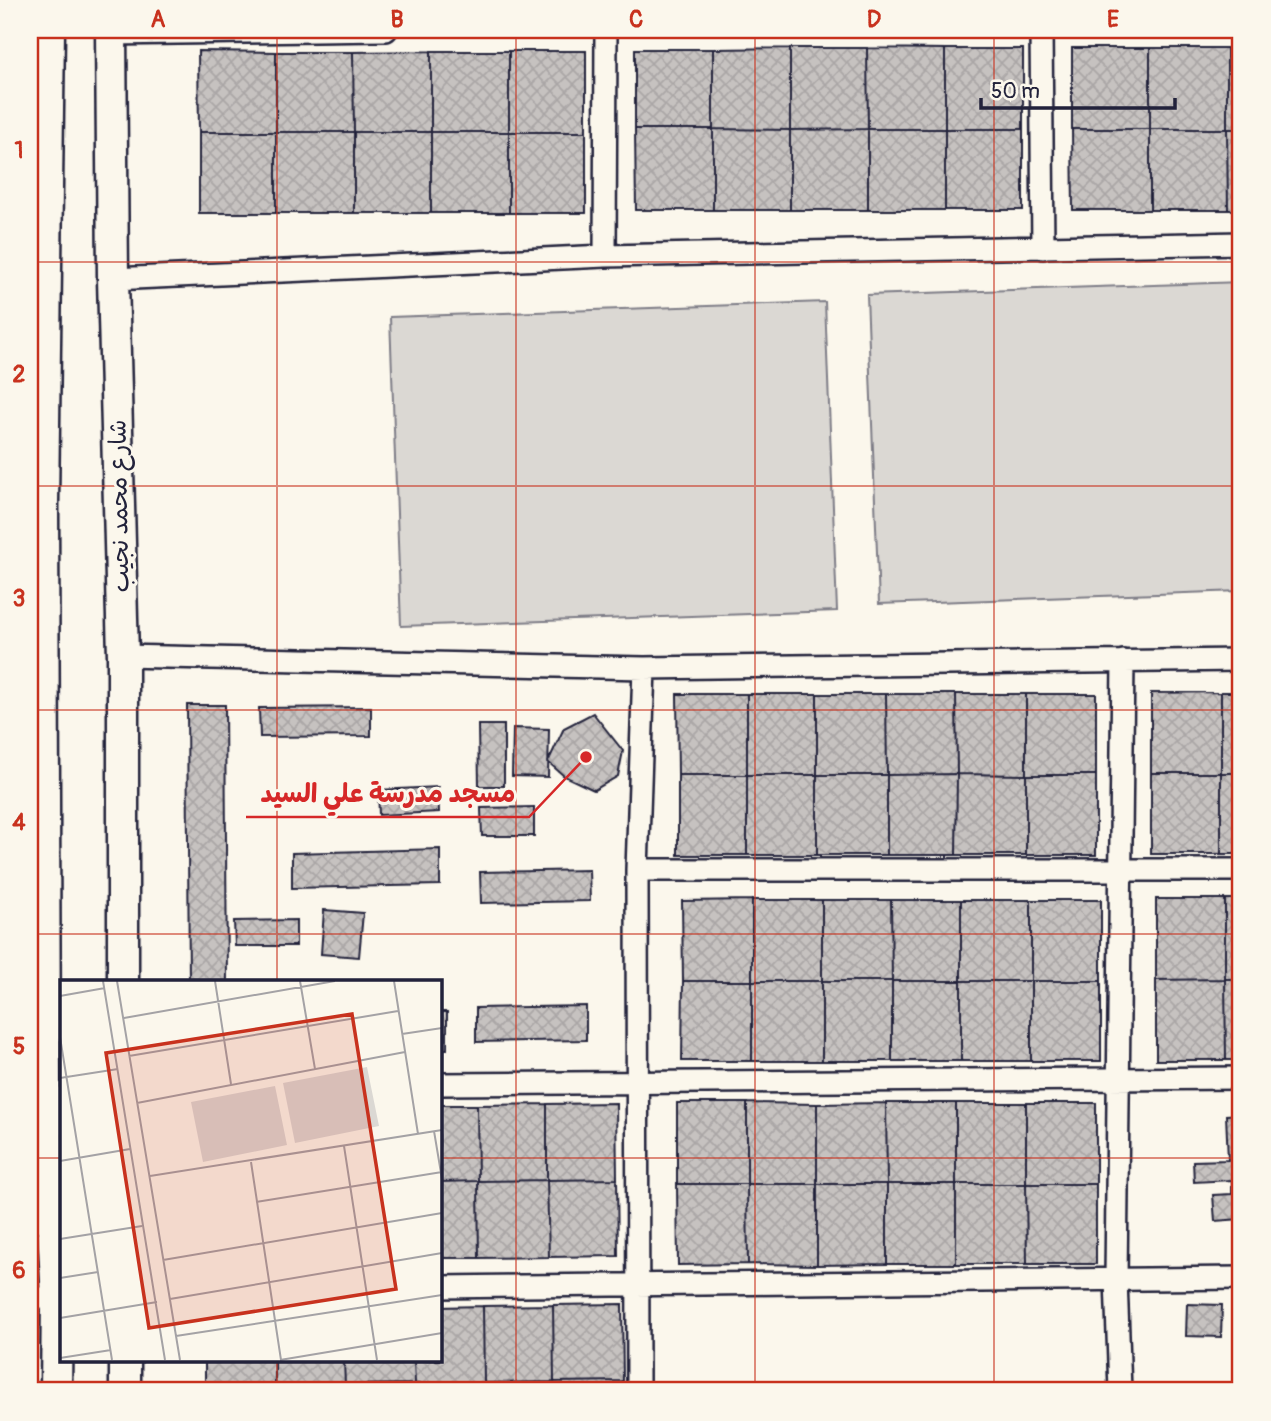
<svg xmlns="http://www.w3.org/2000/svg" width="1271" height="1421" viewBox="0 0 1271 1421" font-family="Pangolin,'Playpen Sans Arabic',sans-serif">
<defs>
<pattern id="building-cross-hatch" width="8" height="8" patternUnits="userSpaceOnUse" patternTransform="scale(1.75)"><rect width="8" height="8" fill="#c6c2c0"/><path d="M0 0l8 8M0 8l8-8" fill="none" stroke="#aaa6a6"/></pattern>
</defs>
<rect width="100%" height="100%" fill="#fbf7ec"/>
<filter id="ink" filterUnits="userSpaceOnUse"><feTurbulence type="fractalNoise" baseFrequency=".0143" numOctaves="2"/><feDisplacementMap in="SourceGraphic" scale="14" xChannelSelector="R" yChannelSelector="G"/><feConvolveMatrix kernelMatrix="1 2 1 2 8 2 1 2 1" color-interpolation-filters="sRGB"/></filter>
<g filter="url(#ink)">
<!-- pitch -->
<path fill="#dbd8d3" stroke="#7e7d87" stroke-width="2" d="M1241,282v309l-362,13 -12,-309z
M825,302l12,309 -436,15 -11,-309z"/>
<!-- building -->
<path fill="url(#building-cross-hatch)" stroke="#22223b" stroke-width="2" d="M790,48v82l-77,-1v-80z
M790,48h77l1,81 -78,1z
M867,48l78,1v80h-77z
M1072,48h78v81h-78z
M1150,48h77v81h-77z
M1227,48h14v81h-14z
M635,49h78v80h-78z
M945,49h78v80h-78z
M198,51l78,1v80h-77z
M431,51v81h-77l-1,-80z
M431,51h78v81h-78z
M509,51h77v81h-77z
M276,52h77l1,80h-78z
M635,129h78v81h-77z
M713,129l77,1v80h-77z
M868,129v81h-78v-80z
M868,129h77v81h-77z
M945,129h78v81h-78z
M1072,129h78v81h-77z
M1150,129h77l1,81h-78z
M1227,129h14v81h-13z
M199,132h77v81h-77z
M276,132h78v81h-78z
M354,132h77v81h-77z
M431,132h78v81h-78z
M509,132h77v81h-77z
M1221,692v81h-70v-80z
M1221,692h20v81h-20z
M677,694h70v81h-69z
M747,694h70v81h-70z
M817,694h69l1,81h-70z
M886,694h70l1,80 -70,1z
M956,694h70v81l-69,-1z
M1026,694h70v81h-70z
M187,705h38l2,277h-38z
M371,707v29l-111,1 -1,-29z
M593,713l30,38 -5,25 -24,14 -30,-14 -16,-14 16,-34z
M478,725h26v61h-25z
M513,728l36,1 -1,48 -36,-1z
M1151,773h70v81h-70z
M1221,773h20v81h-20z
M957,774l-1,81h-69v-80z
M957,774l69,1v80h-70z
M678,775h69v80h-69z
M747,775h70v80h-70z
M817,775h70v80h-70z
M1026,775h70v80h-70z
M438,787l1,25 -60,3 -1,-25z
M534,807v29h-52l-1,-28z
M440,849v36l-148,3v-35z
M589,870l1,31 -109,2 -1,-31z
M1156,899h69v80l-69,1z
M1225,899h16v80h-16z
M752,900v81h-69l-1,-80z
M752,900h70v81h-70z
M822,900h69l1,81h-70z
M891,900h70v81h-69z
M961,900h70v81h-70z
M1031,900h70v81h-70z
M324,910l39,3 -4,44 -38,-3z
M296,920v26h-61l-1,-25z
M1225,979h16v81h-15z
M1225,979l1,81h-70v-80z
M683,981h69v80h-70z
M752,981h70v80h-70z
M822,981h70v80h-70z
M892,981h69v80h-69z
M961,981h70v80h-70z
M1031,981h70v80h-70z
M586,1006v34l-110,2v-34z
M439,1012h8v37h-8z
M616,1103l1,76 -70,1v-76z
M677,1103h70v81h-70z
M747,1103l70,1v80h-70z
M886,1103h70v81h-69z
M886,1103l1,81h-70v-80z
M956,1103h70v81h-70z
M1026,1103h70v81h-70z
M547,1104v76l-69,1 -1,-76z
M439,1105h38l1,76 -39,1z
M1241,1114v105l-26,2 -2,-26 19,-1v-14l-38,2 -1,-21 35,-1 -2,-45z
M617,1179l1,77 -69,1 -2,-77z
M547,1180l2,77 -70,1 -1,-77z
M478,1181l1,77h-40v-76z
M677,1184h70l1,80 -70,1z
M747,1184h70v81l-69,-1z
M817,1184h70v80l-70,1z
M887,1184h69v80h-69z
M956,1184h70l1,80h-71z
M1026,1184h70v80h-69z
M622,1304l1,77 -69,1 -1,-77z
M1187,1304l35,1 -1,32 -35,-1z
M553,1305l1,77 -70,1 -1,-77z
M483,1306l1,77 -69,1 -1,-24h25v-53z
M205,1360h70v26l-70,1z
M275,1360h69l1,25 -70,1z
M344,1360h70l1,24 -70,1z
M623,1381l1,10h-70v-9z
M554,1382v9h-70v-8z
M484,1383v8h-69v-7z
M415,1384v7h-70v-6z
M345,1385v6h-70v-5z
M275,1386v5h-70v-4z"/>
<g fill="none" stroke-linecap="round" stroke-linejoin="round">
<!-- minor casing -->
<g stroke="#22223b" stroke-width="26">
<path id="minor" d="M1041,30l2,218
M111,34l275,-4
M605,256l1,-226
M113,279l492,-23 636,-13
M123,656l521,12 597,-8
M637,870h604
M439,1084l802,-6
M439,1287l802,-9
M30,1298h27
M638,1391l-1,-521 7,-202
M1120,1391l-4,-112 7,-618"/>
</g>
<!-- secondary casing -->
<g stroke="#22223b" stroke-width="35">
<path id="secondary" d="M49,30l-6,474 2,585 12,209 -1,93
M111,30l2,249 10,377v326
M125,1360v31"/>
</g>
<!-- minor -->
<use href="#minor" stroke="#fbf7ec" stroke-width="21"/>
<!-- secondary -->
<use href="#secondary" stroke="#fbf7ec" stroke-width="30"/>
</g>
</g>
<!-- grid -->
<path fill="none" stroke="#c8321e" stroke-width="2" stroke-opacity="0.55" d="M277,30v952M516,30v1361M755,30v1361M994,30v1361M30,262h1211M30,486h1211M30,710h1211M30,934h1211M30,1158h31M439,1158h802M277,1360v31"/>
<g text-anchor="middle" stroke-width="6" stroke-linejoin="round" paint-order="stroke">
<!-- street labels -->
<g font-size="24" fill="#22223b" stroke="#fbf7ec">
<text transform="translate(119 506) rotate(-91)" y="8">شارع محمد نجيب</text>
</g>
</g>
<!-- overview -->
<g transform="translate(60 980)">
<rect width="382" height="382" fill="#fbf7ec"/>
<path d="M307,87l12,59 -84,17 -12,-60zM215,106l12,59 -84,17 -12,-60z" fill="#dbd8d3"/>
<path fill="none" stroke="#a4a2a5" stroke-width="2" d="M43,1l62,379M57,1l63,379M155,1l16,103M240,1l15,88M334,1l24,153M0,16l45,-8M64,38l211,-37M342,54l40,-6M0,57l52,323M69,76l269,-45M0,98l58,-9M77,123l268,-51M374,151l8,48M284,166l33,214M0,181l70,-12M191,182l30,198M90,196l292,-46M196,222l186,-30M0,259l82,-13M103,280l279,-47M0,298l38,-6M110,319l272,-46M0,338l97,-16M116,356l266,-41M0,378l51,-8M220,380l162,-27"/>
<path fill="#c8321e" fill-opacity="0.15" stroke="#c8321e" stroke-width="3.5" d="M292,34l44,275 -247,39 -43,-275z"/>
<rect width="382" height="382" fill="none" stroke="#22223b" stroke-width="3.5"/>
</g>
<!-- callouts -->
<path fill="none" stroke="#d62828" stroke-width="2.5" d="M586 757L529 817H246"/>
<circle fill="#d62828" stroke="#fbf7ec" stroke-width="2.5" cx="586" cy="757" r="7"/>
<g font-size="26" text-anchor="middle" font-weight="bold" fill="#d62828" stroke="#fbf7ec" stroke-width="6" stroke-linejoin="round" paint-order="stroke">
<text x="388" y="802">مسجد مدرسة علي السيد</text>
</g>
<!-- margin -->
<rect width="1271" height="1421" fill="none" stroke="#fbf7ec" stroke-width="77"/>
<!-- scale -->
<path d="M981 98v10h194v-10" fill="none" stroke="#22223b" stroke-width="3.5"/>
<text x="991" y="98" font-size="21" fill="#22223b" stroke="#fbf7ec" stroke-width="5" paint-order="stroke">50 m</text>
<rect x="38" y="38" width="1194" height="1344" fill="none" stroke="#c8321e" stroke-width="2.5"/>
<g font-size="23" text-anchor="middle" font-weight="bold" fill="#c8321e">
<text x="158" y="27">A</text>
<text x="397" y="27">B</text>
<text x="636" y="27">C</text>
<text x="874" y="27">D</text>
<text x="1113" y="27">E</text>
<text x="19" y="158">1</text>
<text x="19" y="382">2</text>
<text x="19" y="606">3</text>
<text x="19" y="830">4</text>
<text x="19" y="1054">5</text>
<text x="19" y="1278">6</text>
</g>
</svg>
